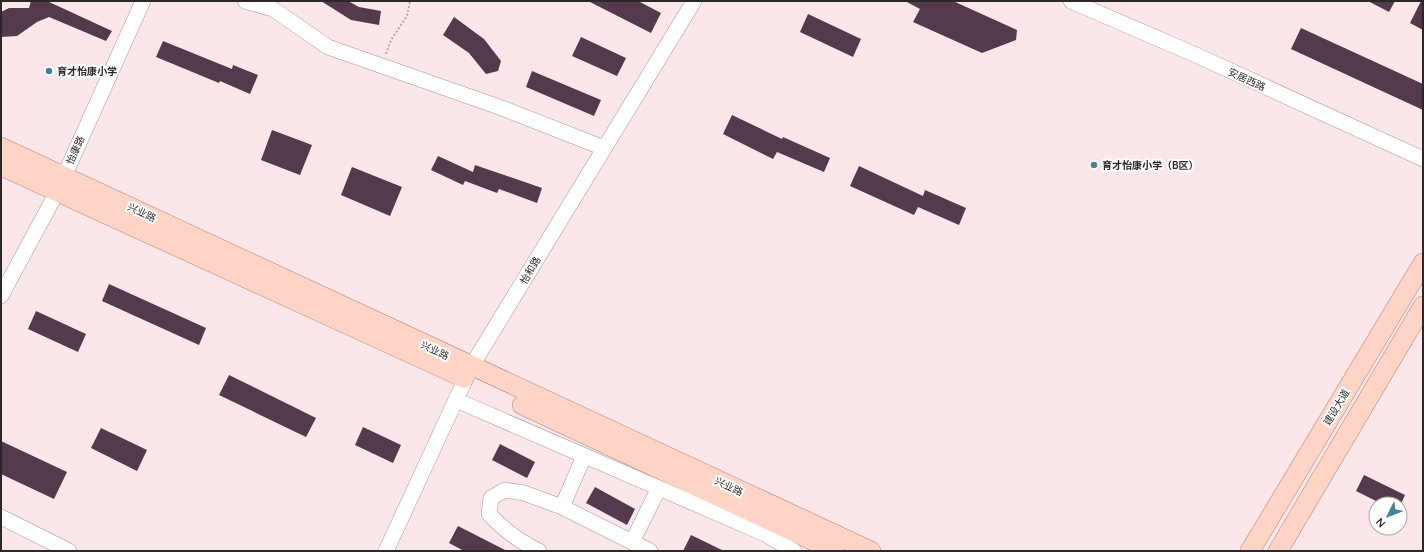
<svg xmlns="http://www.w3.org/2000/svg" width="1424" height="552" viewBox="0 0 1424 552" font-family="Quicksand,'Noto Sans SC',sans-serif">
<rect width="100%" height="100%" fill="#fbe6e9"/>
<!-- building -->
<path fill="#55394c" d="M31,1h16l65,30 -6,10 -57,-24 -12,5 -20,14 -16,1v-25l8,-4h20z
M321,1h27l11,6 22,4 -2,14 -28,-5z
M588,1h50l23,12 -10,20z
M905,1h48l64,29 -1,10 -34,13 -69,-31 7,-13z
M1368,1h27l-6,11z
M1421,1h2v29l-13,-7z
M808,14l53,25 -8,18 -53,-25z
M454,17l30,22 17,22 -3,10 -12,3 -17,-21 -26,-18z
M1301,28l122,56v26l-132,-61z
M581,37l45,21 -9,18 -45,-20z
M163,41l69,28 1,-4 25,10 -8,19 -30,-13 -1,2 -63,-26z
M532,71l69,29 -7,16 -68,-29z
M732,115l50,24 1,-2 47,21 -6,14 -47,-20 -4,7 -50,-25z
M272,130l40,15 -12,30 -39,-15z
M438,156l35,16 2,-7 67,23 -5,15 -38,-14 -2,4 -32,-12 -2,4 -32,-15z
M859,166l64,30 2,-6 41,18 -7,17 -41,-18 -4,8 -64,-29z
M352,167l50,20 -12,29 -49,-21z
M109,284l97,44 -7,17 -97,-44z
M36,311l50,23 -8,18 -50,-23z
M229,375l87,43 -10,19 -87,-42z
M363,427l38,18 -8,18 -38,-18z
M101,428l46,22 -10,21 -46,-23z
M1,441l66,31 -13,27 -53,-25z
M500,444l35,18 -8,16 -35,-18z
M1364,475l41,20 -4,9h-19l-26,-13z
M595,487l40,22 -8,16 -41,-22z
M458,526l49,25h-43l-15,-8z
M691,535l33,16h-41z"/>
<g fill="none" stroke-linecap="round" stroke-linejoin="round">
<!-- minor casing -->
<g stroke="#a99699" stroke-width="16">
<path id="minor" d="M245,1l28,8 55,38 174,61 102,40
M1071,1l125,54 227,104
M1,296l56,-104 86,-191
M456,400l309,134 29,17
M584,456l-22,51 70,35 27,-54
M1,517l68,34
M632,542l18,9
M386,551l85,-184 223,-366
M539,551c-19,-9 -36,-22 -50,-37l2,-16 14,-8 19,3 38,14"/>
</g>
<!-- major casing -->
<g stroke="#b58576" stroke-width="20">
<path id="major" d="M1,147l870,404
M1,166l463,212
M522,405l313,146
M1250,551l173,-288
M1278,551l145,-245"/>
</g>
<!-- path -->
<path stroke="#baa9ab" stroke-width="2" stroke-dasharray="2 2" stroke-linecap="butt" d="M386,54l5,-14 16,-24 3,-15"/>
<!-- minor -->
<use href="#minor" stroke="#fff" stroke-width="15"/>
<!-- major -->
<use href="#major" stroke="#fed4c6" stroke-width="19"/>
</g>
<!-- markers -->
<g fill="#418394" stroke="#fff" stroke-width="1.5">
<circle cx="49" cy="71" r="4"/>
<circle cx="1094" cy="165" r="4"/>
</g>
<g text-anchor="middle" stroke-width="4" stroke-linejoin="round" paint-order="stroke">
<!-- poi labels -->
<g font-size="10" font-weight="bold" fill="#2e2728" stroke="#fff" text-anchor="start">
<text x="57" y="75">育才怡康小学</text>
<text x="1102" y="169">育才怡康小学（B区）</text>
</g>
<!-- street labels -->
<g font-size="10" fill="#2e2728" stroke="#fff">
<text transform="translate(1247 79) rotate(25)" y="4">安居西路</text>
<text transform="translate(75 150) rotate(-66)" y="4">怡康路</text>
<text transform="translate(142 212) rotate(25)" y="4">兴业路</text>
<text transform="translate(530 270) rotate(-59)" y="4">怡和路</text>
<text transform="translate(435 350) rotate(25)" y="4">兴业路</text>
<text transform="translate(1336 407) rotate(-59)" y="4">建设大道</text>
<text transform="translate(729 486) rotate(25)" y="4">兴业路</text>
</g>
</g>
<!-- border -->
<rect width="1424" height="552" fill="none" stroke="#2e2728" stroke-width="4"/>
<!-- north arrow -->
<g transform="translate(1388 516) rotate(227)"><circle r="19" fill="#ffffff" stroke="#aba9a9"/>
<path d="M0-3L7 15L0 10L-7 15Z" fill="#418394"/>
<text y="-6" font-size="11" font-weight="bold" text-anchor="middle" fill="#2e2728">N</text>
</g>
</svg>
